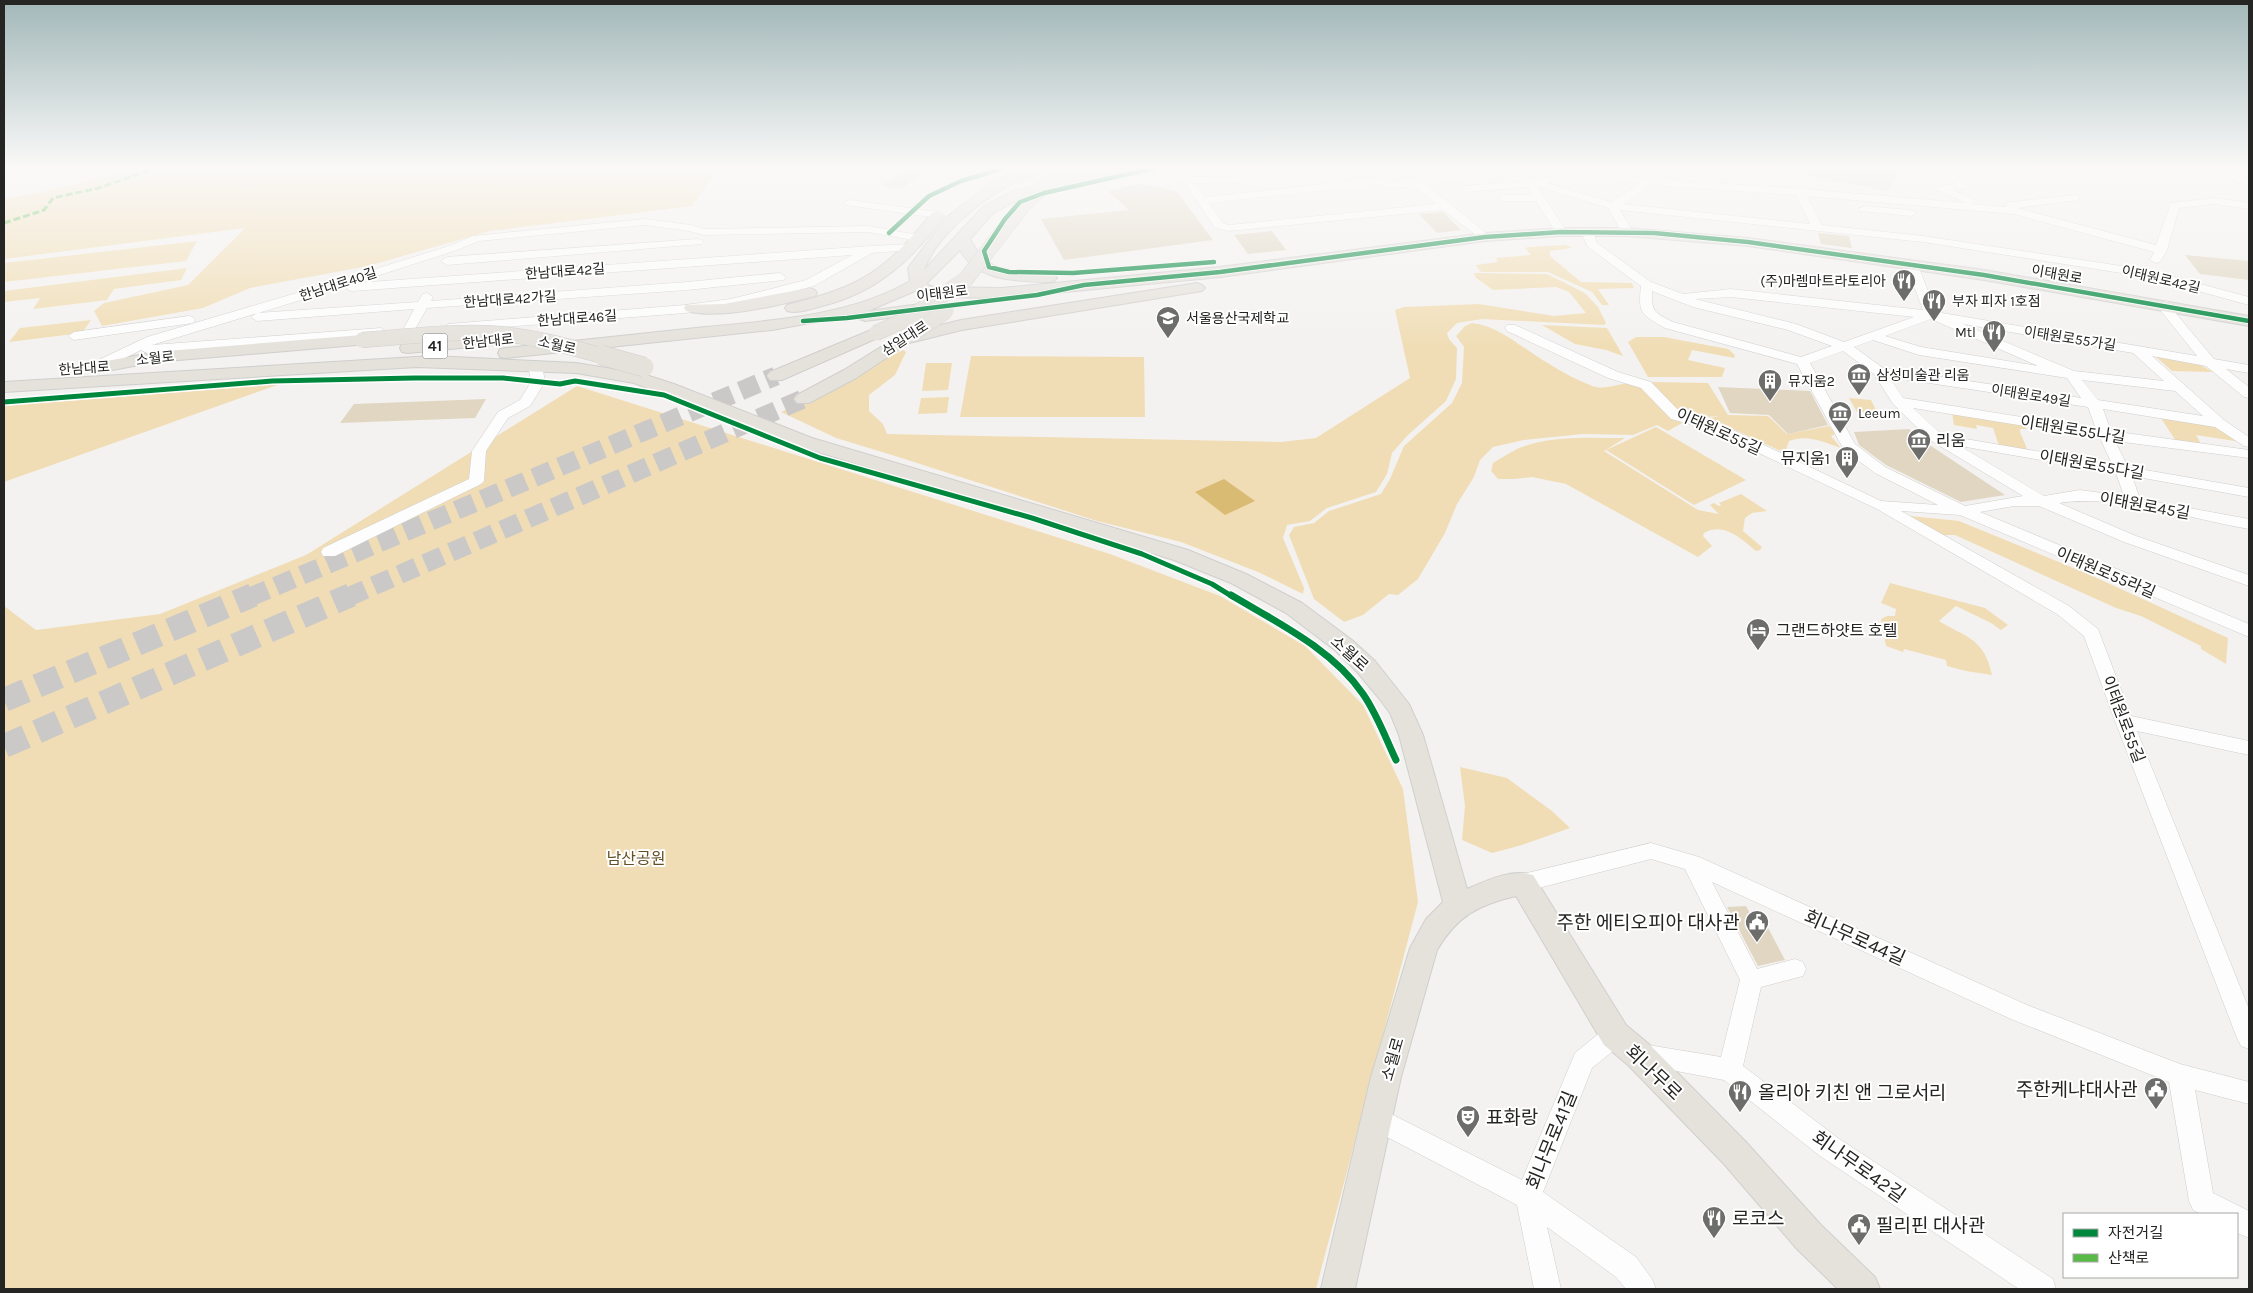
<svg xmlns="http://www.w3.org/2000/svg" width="2253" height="1293" viewBox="0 0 2253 1293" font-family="Karla,'Noto Sans KR',sans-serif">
<rect width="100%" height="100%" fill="#f4f2f0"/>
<!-- green -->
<path fill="#f0ddb5" d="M135,168h583l-26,38 -202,25 -122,35 -118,22 -47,20 -101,18 -8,-15 10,-8 84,-18 57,-57 -241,31v-60l66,-13z
M197,241l-11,20 -182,21v-19z
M1566,245l6,3 -22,3v5l31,26 51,1 2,5 -36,1 11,16h-7l-10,-13 -44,-20h-67l-5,-7 22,-3 -2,-4 35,-3 -6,-7 3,-1z
M187,268l-6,12 -67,9 -7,11 -74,9 7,-11 -36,4v-11z
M1474,273l73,1 38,19 13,14 8,16 -2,2 -122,-6 -25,4 -10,10 2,6 8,9 -1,31 -10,22 -38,34 -16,18 -5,21 -11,18 -49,16 -17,13 -23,4 -4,13 21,50 -1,6 -45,-22 -77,-30 -84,-21 -205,-66 -56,-17 -55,-26 122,-62 3,2 -11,23 -26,20v16l14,13 4,10 394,8 35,-4 94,-60 -15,-68 9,-3 75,-3 75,12 32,-3 -17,-21 -13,-5 -63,3 -17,-12z
M91,320l-9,13 -73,9 11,-14z
M1472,323c28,3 51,26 74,39 14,9 29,17 44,23 19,9 37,-10 56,3 13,9 25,24 36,35l-14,8 -11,-6 -24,10 -50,-1 -59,6 -31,7 -13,13 -6,17 -17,27 -12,29 -27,46 -20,16 -9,-1 -26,21 -19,7 -30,-23 -25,-64 5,-8 20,-4 15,-12 52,-17 9,-15 14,-33 48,-43 10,-20 2,-36 -8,-11 9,-10z
M1542,325l65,3 16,28 -17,-6 -31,-6z
M1636,337h28l64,12 7,6 -1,3 -42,-8 -4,10 37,8 -3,9h-74l-20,-35z
M971,356l173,1 1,60h-185z
M2155,356l40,6 18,10 -41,-1z
M926,363h26l-4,27 -26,1z
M1651,382l57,1 20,32 40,1 19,18 42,-8 7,8 -5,2 10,12c-18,-6 -33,-14 -52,-7l-4,12 -76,-35 10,-2c-40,4 -41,-7 -68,-34z
M280,384l-276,98v-76z
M577,386l533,168 110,42 85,50 58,59 40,84 15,113 -102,387h-1312v-683l32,24 124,-16 146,-59z
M949,397l-2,16 -29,1 3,-16z
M1849,398l22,2 7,14 -21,-2z
M1952,413l74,12v4h-6v3l8,19 -29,-5 -6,-18 -17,-3 1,4 -23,-4z
M2161,418l58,8 22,16 -45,-7 6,11 -25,-3z
M1656,427l90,53 -52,25 -88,-55z
M1625,438l-21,13 94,59 21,4 -9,-9 4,-2 5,3 2,-1 -2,-2 22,-9 26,17 -15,2 -7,5 -2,13 19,16 -2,3 -4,1c-16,-13 -32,-29 -52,-18l-1,3 9,10 -14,11 -132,-73 -34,-7 -18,2h-16l-7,-8 2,-8c8,-5 16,-10 24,-14 33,-14 73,-11 108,-11z
M1901,515l58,6 129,53 140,64 -2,26 -25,-15v-3l-60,-30 -25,-8 -161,-73h-9l-3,4z
M1890,583l95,25 23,17 -7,5 -10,-7 -35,-17 -17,15c28,17 45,17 53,54l-26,-4 -19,-5 -1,-6 -42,-11 -1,3 -17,-6 -5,-27 6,-3h8l1,-7 -15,-6z
M1460,767l47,11 45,33 18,17 -48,17 -30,8 -30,-13 3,-34z"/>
<!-- water -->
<path fill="#dabb73" d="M1224,479l31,22 -30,14 -30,-23z"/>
<!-- building -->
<path fill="#e0d6c2" d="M907,168h25l-32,21 -18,-4z
M1802,168h97l-11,23 -87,-17z
M1144,184l32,7 37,49 -149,20 -23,-41 88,-9 -21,-19 14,-2 -2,-2z
M1442,212l2,1 17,17 -24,3 -18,-19z
M1272,231l14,19 -38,4 -14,-19z
M1818,233l31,3 3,12 -31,-4z
M2185,255l64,6v19l-49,-6z
M1718,387l92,4 18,34 -40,9 -19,-19 -39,-2z
M486,399l-11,19 -135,5 14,-19z
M1909,429l10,9 86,57 -44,7 -75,-37 -27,-20 -5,-13z
M1746,906l9,17 10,-1 20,38 -27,6 -31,-59z"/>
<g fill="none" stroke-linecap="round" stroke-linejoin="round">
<!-- major-tunnel-far1 -->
<path stroke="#cbc9c7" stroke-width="19" stroke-dasharray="19 9" stroke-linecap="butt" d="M250,597l526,-221
M348,597l455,-198"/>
<!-- major-tunnel -->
<path stroke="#cbc9c7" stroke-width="24" stroke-dasharray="24 12" stroke-linecap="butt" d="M4,700l249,-105
M4,746l347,-151"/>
<!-- minor casing -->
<g stroke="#cfcecd" stroke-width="1">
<path id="minor" d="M990,168h17l20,7 -5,3z
M1171,168h16l-4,3 7,6h42v-3l-32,-1 -3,-5 44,1v13l-46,1 10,14 175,-19 26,-10h15l-31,14 20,-2 16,4 65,53 -6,3 -4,-1 -38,-29 -214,21 -14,-3 -31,-46 -13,-10zM1382,184l1,3 4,1c28,-2 28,-3 49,16l-207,21 -6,-2 -14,-20z
M1530,168h63l53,11 17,-11h12l-16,12 132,8 175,15 -31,-14 1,-2 19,-3 -7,-7 -4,-9h10l4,8 10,10 -1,2 -14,2 20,9 1,2 -3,3 35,3 1,-4 4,-1 64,-7 4,1v4l-62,8 139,37 15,-42 43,-5 35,5v6l-35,-5 -35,4 -12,42 -7,12 -4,1 -6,-3 4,-8 -140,-38 -207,-18 15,29 101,11 225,34 101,27v8l-102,-28 -224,-35 -303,-32 13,22 -6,3 -4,-1 -15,-26 -71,-22 30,46 -6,3 -4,-1 -21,-33h-33l-5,-3 5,-3h29l-5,-8 -63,5 -5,-3 5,-3 65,-5 19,-5 5,3 -6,4 64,19 28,-18 -62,-13 -133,9 -5,-3 5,-3zM1651,185l145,10 14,29 -187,-20z
M2211,168h13l25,12v7z
M850,200l88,12 5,3 -5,3 -92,-13 -1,-2 1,-2z
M1864,206l47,4 5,3 -5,3 -51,-5 -1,-2z
M645,219l46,6 13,4 164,-3 50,9 6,3 -6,3 -50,-9 -165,3 -14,-4 -44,-6 -166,16 -22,9 -102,33 516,-37 39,-2 6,3 -6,3 -38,3 -58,33 -83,21 -46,6 -233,18 -6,-4 2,-3 237,-19 46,-6 75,-19 46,-25 -500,36 -4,-1 -1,-4 -195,59 229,-17 6,4 -1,3 -239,18 -6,-3 -43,21 -5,1 -7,-4 2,-3 59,-28 177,-52 125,-39 24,-10z
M1587,229l6,3 4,11 54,39 32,12 48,-5 192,21 -17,-45 6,-4 6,4 18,47 261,44 -36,-45 -2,-6 6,-4 4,1 4,8 41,49 35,6v8l-23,-4 23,18v11l-5,-1 -38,-31 -54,-10 72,64 25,17v10l-5,-1 -29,-19 -112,-18 8,22 138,19v8l-134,-17 13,26 121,21v9l-117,-21 8,23 109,20v10c-58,-10 -133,-35 -190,-26l77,33 113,39v11l-125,-44 -85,-36h-25l-34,6 269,112v13l-289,-122 -59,-4 168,95 29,23 33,87 118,25v14l-112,-24 112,278v40l-8,-3 -4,-8 -122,-317 -31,-85 -27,-22 -180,-105 -169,-80 -37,-10 -30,-31 -33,-10 -101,-47 -2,-3 2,-3h8l103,47 33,10 30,31 37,10 163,78 57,4 -63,-32 -31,-23 -47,-86 -132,-36c-24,-14 -27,-14 -24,-42l-53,-39 -7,-15zM1652,291l41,16 95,23 44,16 -31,11 -128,-35c-17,-9 -22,-9 -21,-31zM1731,297l183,20 -70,25 -48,-18 -101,-25zM1931,319l107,47 -117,-19 -36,-11zM1963,324l170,29 31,28 -90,-10zM1873,340l46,15 148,23 14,20 -198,-30 -29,-21zM1843,351l31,23 19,30 37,36 93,56 -58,10 -80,-39 -30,-23 -45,-81zM1889,377l199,30 8,22 -193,-31zM2082,380l93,11 28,25 -105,-16zM1913,408l187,30 12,26 -170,-29zM1960,446l156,27 8,23 -44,-6 -36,6z
M698,239l4,1 2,2 -2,2 -255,21 -6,-4 6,-4z
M780,273l6,4 -2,3 -97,10 -260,18 -14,25 -4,1 -6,-4 11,-21 -157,12 -6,-4 6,-4 161,-11 5,-8 4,-1 6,4 -2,4 256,-19z
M189,316l4,1 2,3 -2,3 -119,17 -6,-4 6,-4z
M535,361l7,4 3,17 -15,24 -22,12 -22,33 -2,30 -3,3 -146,72h-12l-2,-4 2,-4 146,-69 3,-28 26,-39 22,-12 11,-18 -3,-17z
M1651,843l48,14 328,148 153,59 69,18v22l-54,-14 18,103 36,18v27l-12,-5v-19h-36l-8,-4 -4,-9 -20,-119 -158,-63 -299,-137 45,87 38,-10 8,3 3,7 -3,7 -42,11 -18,79 95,72 215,141 3,10h-37l-199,-133 -96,-76 -90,-17 -4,-8 4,-8 8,-3 79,13 19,-77 -55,-111 -34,-10 -128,33 -7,-3 -4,-6 4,-6 7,-3z
M1615,1024l8,3 4,8 -4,8 -31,25 -49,124 93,65 16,22 4,10h-30l-10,-12 -69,-50 14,62h-27l-17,-84 -149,-78 -3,-8 3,-8 9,-4 145,73 53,-127 32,-26z"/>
</g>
<!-- major casing -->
<g stroke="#cfcfcd" stroke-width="2">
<path id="major" d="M1031,168h20l-2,3c-13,4 -29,8 -41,15 -30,16 -72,51 -84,84l59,-63 28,-15 103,-24h25l-2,3 -116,27 -28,15 -23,26c21,42 48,27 84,36l3,3 -3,3c-8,2 -18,1 -27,0 -26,-1 -53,-6 -67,-31l-33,33 1,2 6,2 68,1 218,-21 265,-34 76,-5h66l121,10 236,32 265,46v10l-265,-46 -236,-34 -121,-10h-66l-76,5 -265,36 -218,21 -69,-1 -18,-6 -47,20 67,-9 6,2 2,3 -2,3 -6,2 -70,9 -6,-2 -2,-3 2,-2 -87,16 -266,28 -6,-1 -2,-4 2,-4 6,-1c63,-7 127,-13 190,-20 70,-7 153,-11 214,-47l-2,-13 39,-51 40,-30 1,-4z
M937,212l7,4c-31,44 -69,77 -122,90 -11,3 -24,8 -35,5l-2,-3 2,-3c75,-19 96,-32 145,-92z
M1197,283l5,2 3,3 -3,3 -240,39 -53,13 -53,35 -47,25h-12l-3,-4 3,-4 47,-25 64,-40 6,-2 6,2 41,-10z
M809,288l6,2 2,3 -2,3c-35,9 -95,24 -129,15l-2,-3 2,-3 38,-1z
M876,328l6,2 2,3 -2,3 -100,44h-12l-3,-4 3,-4z
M518,333l6,1 2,4 -2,4 -116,11 -6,-1 -2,-4 2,-4 6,-1z
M362,335l6,1 2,4 -2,4 -213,18 -59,11 -6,-1 -3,-4 3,-4 6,-1 59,-11z
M432,356l144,7 67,11 31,10 138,54 376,112 58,24 56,29 50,37 23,21 19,24 15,19 14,31 44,154c19,-8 45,-21 66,-14l93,150 24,20 96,97 75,83 54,52 5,12h-42l-41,-40 -73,-85 -96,-99 -24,-20 -88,-149c-38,9 -59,20 -79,54l-36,127 -46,212h-34l50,-212 39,-129 16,-29 17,-17 -44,-167 -9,-22 -12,-16 -20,-24 -22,-22 -50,-38 -55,-30 -57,-23 -376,-114 -164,-63 -58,-10 -159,-6 -413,25v-10z"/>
</g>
<!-- minor -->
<use href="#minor" fill="#fdfdfd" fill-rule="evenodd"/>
<!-- major -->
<use href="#major" fill="#e5e2dc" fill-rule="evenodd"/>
<!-- major-bridge-far1 casing -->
<g stroke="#cfcfcd" stroke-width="16" stroke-linecap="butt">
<path id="major-bridge-far1" d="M1072,183l35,-15
M876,333l31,-14 59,-40 58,-75 19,-16 41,-20
M914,333l32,-22
M362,340c46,-3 93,-10 139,-6 35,3 70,13 105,23"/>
</g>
<!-- major-bridge casing -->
<g stroke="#cfcfcd" stroke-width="20" stroke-linecap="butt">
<path id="major-bridge" d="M601,355l43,12"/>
</g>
<!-- major-bridge-far1 -->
<use href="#major-bridge-far1" stroke="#e5e2dc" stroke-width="15"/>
<!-- major-bridge -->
<use href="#major-bridge" stroke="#e5e2dc" stroke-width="19"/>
<!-- quiet -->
<path stroke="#58b947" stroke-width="3" stroke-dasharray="7 3" stroke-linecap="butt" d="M4,223l40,-13 9,-12 46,-10 56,-20"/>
<!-- cycleway-far2 casing -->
<g stroke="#fff" stroke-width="6">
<path id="cycleway-far2" d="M1155,168l-111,25 -24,9 -15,17 -21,32 5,16 20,5 64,1 141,-11
M889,233l40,-37 32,-15 43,-13
M803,321l44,-3 190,-23 47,-10 136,-13 265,-35 76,-5 93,1 94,9 236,33 265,46"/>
</g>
<!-- cycleway-far1 casing -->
<g stroke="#fff" stroke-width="8">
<path id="cycleway-far1" d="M4,402l268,-21 142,-3h89l57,6 15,-3 89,14 156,63 212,60 110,36 70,30 21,13"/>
</g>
<!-- cycleway casing -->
<g stroke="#fff" stroke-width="10">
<path id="cycleway" d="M1231,595c47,28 101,54 132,99 14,20 23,45 33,66"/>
</g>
<!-- cycleway-far2 -->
<use href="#cycleway-far2" stroke="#00873e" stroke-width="4.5"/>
<!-- cycleway-far1 -->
<use href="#cycleway-far1" stroke="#00873e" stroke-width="5"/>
<!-- cycleway -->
<use href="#cycleway" stroke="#00873e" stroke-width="7"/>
</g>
<!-- sky -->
<linearGradient id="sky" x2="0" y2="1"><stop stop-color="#a2b7b9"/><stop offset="0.48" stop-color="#faf9f8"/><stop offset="1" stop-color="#faf9f8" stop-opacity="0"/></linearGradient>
<rect width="2253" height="349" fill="url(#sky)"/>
<!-- icons -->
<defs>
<g id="restaurant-pin" transform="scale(1.25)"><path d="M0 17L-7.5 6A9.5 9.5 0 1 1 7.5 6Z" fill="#6d6d6b" stroke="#fff"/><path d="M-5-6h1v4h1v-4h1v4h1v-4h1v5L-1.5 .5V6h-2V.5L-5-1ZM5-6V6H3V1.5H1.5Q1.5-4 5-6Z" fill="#fff"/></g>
<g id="school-pin" transform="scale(1.25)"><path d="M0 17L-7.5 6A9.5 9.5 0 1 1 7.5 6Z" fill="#6d6d6b" stroke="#fff"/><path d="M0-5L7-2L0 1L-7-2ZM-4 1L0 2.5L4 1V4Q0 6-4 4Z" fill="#fff"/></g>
<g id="museum-pin" transform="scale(1.25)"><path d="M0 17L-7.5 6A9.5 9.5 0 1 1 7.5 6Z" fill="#6d6d6b" stroke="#fff"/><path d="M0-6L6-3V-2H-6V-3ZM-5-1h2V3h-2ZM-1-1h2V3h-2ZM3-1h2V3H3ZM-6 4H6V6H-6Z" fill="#fff"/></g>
<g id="building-pin" transform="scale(1.25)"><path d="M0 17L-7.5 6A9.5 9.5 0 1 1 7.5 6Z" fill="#6d6d6b" stroke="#fff"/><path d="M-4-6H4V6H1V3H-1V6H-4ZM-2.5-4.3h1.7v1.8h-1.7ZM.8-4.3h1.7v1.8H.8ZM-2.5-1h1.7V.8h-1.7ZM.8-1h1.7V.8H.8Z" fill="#fff"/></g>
<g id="hotel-pin" transform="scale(1.25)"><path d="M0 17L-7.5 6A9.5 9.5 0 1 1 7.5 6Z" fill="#6d6d6b" stroke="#fff"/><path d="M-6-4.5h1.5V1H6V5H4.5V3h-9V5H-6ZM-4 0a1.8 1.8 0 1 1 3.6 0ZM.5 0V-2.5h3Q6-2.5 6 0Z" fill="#fff"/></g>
<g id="civic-pin" transform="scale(1.25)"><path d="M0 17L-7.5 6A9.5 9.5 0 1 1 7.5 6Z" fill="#6d6d6b" stroke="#fff"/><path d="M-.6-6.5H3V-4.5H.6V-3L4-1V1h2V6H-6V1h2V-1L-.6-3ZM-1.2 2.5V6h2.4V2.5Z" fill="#fff"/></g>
<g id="theatre-pin" transform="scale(1.25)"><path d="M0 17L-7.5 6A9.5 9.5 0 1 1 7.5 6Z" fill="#6d6d6b" stroke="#fff"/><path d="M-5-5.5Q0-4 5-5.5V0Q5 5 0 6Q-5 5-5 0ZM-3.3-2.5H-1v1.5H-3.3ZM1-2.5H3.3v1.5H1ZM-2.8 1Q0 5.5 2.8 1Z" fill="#fff"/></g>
</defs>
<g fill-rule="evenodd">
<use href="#restaurant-pin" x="1904" y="281"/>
<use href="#restaurant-pin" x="1934" y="301"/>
<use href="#school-pin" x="1168" y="318"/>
<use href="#restaurant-pin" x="1994" y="332"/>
<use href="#museum-pin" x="1859" y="375"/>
<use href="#building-pin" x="1770" y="381"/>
<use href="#museum-pin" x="1840" y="413"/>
<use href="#museum-pin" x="1919" y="440"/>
<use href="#building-pin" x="1847" y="458"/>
<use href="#hotel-pin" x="1758" y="630"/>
<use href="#civic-pin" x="1757" y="922"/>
<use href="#civic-pin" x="2156" y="1089"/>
<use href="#restaurant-pin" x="1740" y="1092"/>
<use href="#theatre-pin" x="1468" y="1117"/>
<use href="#restaurant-pin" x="1714" y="1218"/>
<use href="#civic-pin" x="1859" y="1225"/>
</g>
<g text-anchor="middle" stroke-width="4" stroke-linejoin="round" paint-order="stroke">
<!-- far-street labels -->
<g font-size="14" fill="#252523" stroke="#fff">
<text transform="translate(565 271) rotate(-4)" y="5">한남대로42길</text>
<text transform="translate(2057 274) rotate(10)" y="5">이태원로</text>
<text transform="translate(2161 279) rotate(13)" y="5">이태원로42길</text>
<text transform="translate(338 284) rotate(-18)" y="5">한남대로40길</text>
<text transform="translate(942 293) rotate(-7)" y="5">이태원로</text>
<text transform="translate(510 299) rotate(-4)" y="5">한남대로42가길</text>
<text transform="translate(577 318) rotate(-4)" y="5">한남대로46길</text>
<text transform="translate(905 338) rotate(-33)" y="5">삼일대로</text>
<text transform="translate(2070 338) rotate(9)" y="5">이태원로55가길</text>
<text transform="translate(488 341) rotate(-6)" y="5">한남대로</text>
<text transform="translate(557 345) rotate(13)" y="5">소월로</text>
<text transform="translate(155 358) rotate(-7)" y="5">소월로</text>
<text transform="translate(84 368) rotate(-4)" y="5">한남대로</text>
<text transform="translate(2031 395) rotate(9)" y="5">이태원로49길</text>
</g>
<!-- far-poi labels -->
<g font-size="14" fill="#252523" stroke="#fff" text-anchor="start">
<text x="1886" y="286" text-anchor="end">(주)마렘마트라토리아</text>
<text x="1952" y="306">부자 피자 1호점</text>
<text x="1186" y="323">서울용산국제학교</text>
<text x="1976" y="337" text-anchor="end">Mtl</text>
<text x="1876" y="380">삼성미술관 리움</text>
<text x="1788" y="386">뮤지움2</text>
<text x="1858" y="418">Leeum</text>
</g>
<!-- shield labels -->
<rect fill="#fff" stroke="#666665" stroke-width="1" x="422.5" y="333.5" width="25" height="25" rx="4"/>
<g font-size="15" font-weight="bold" fill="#252523">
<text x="435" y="351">41</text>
</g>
<!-- street labels -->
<g font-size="16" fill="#252523" stroke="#fff">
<text transform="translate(2073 429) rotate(9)" y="6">이태원로55나길</text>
<text transform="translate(1719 431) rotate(24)" y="6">이태원로55길</text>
<text transform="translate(2092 464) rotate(10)" y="6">이태원로55다길</text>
<text transform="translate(2145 505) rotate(10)" y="6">이태원로45길</text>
<text transform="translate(2106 572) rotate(23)" y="6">이태원로55라길</text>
<text transform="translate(1350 653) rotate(42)" y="6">소월로</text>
<text transform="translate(2124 719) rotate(69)" y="6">이태원로55길</text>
<text transform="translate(1392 1059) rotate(-74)" y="6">소월로</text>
</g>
<!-- poi labels -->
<g font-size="16" fill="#252523" stroke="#fff" text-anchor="start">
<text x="1936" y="446">리움</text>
<text x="1830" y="464" text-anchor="end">뮤지움1</text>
<text x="1776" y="636">그랜드하얏트 호텔</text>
</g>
<!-- park labels -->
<g font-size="16" fill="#635027" stroke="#fff">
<text x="636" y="864">남산공원</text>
</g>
<!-- near-poi labels -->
<g font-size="19" fill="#252523" stroke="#fff" text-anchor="start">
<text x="1740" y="929" text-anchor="end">주한 에티오피아 대사관</text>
<text x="2138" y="1096" text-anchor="end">주한케냐대사관</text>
<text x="1758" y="1099">올리아 키친 앤 그로서리</text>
<text x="1486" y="1124">표화랑</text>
<text x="1732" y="1225">로코스</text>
<text x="1876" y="1232">필리핀 대사관</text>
</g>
<!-- near-street labels -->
<g font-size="19" fill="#252523" stroke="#fff">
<text transform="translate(1855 937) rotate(24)" y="7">회나무로44길</text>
<text transform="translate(1654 1072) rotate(44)" y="7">회나무로</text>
<text transform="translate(1551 1140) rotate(-68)" y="7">회나무로41길</text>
<text transform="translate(1859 1166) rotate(35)" y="7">회나무로42길</text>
</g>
</g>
<!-- border -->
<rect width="2253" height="1293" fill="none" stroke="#252523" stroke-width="10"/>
<!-- legend -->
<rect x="2063" y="1213" width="175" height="65" fill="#ffffff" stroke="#a8a8a7"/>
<rect x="2073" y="1229" width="25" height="8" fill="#00873e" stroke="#a8a8a7"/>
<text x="2108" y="1238" font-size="15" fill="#252523">자전거길</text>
<rect x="2073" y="1254" width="25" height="8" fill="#58b947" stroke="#a8a8a7"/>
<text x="2108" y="1263" font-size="15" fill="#252523">산책로</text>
</svg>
